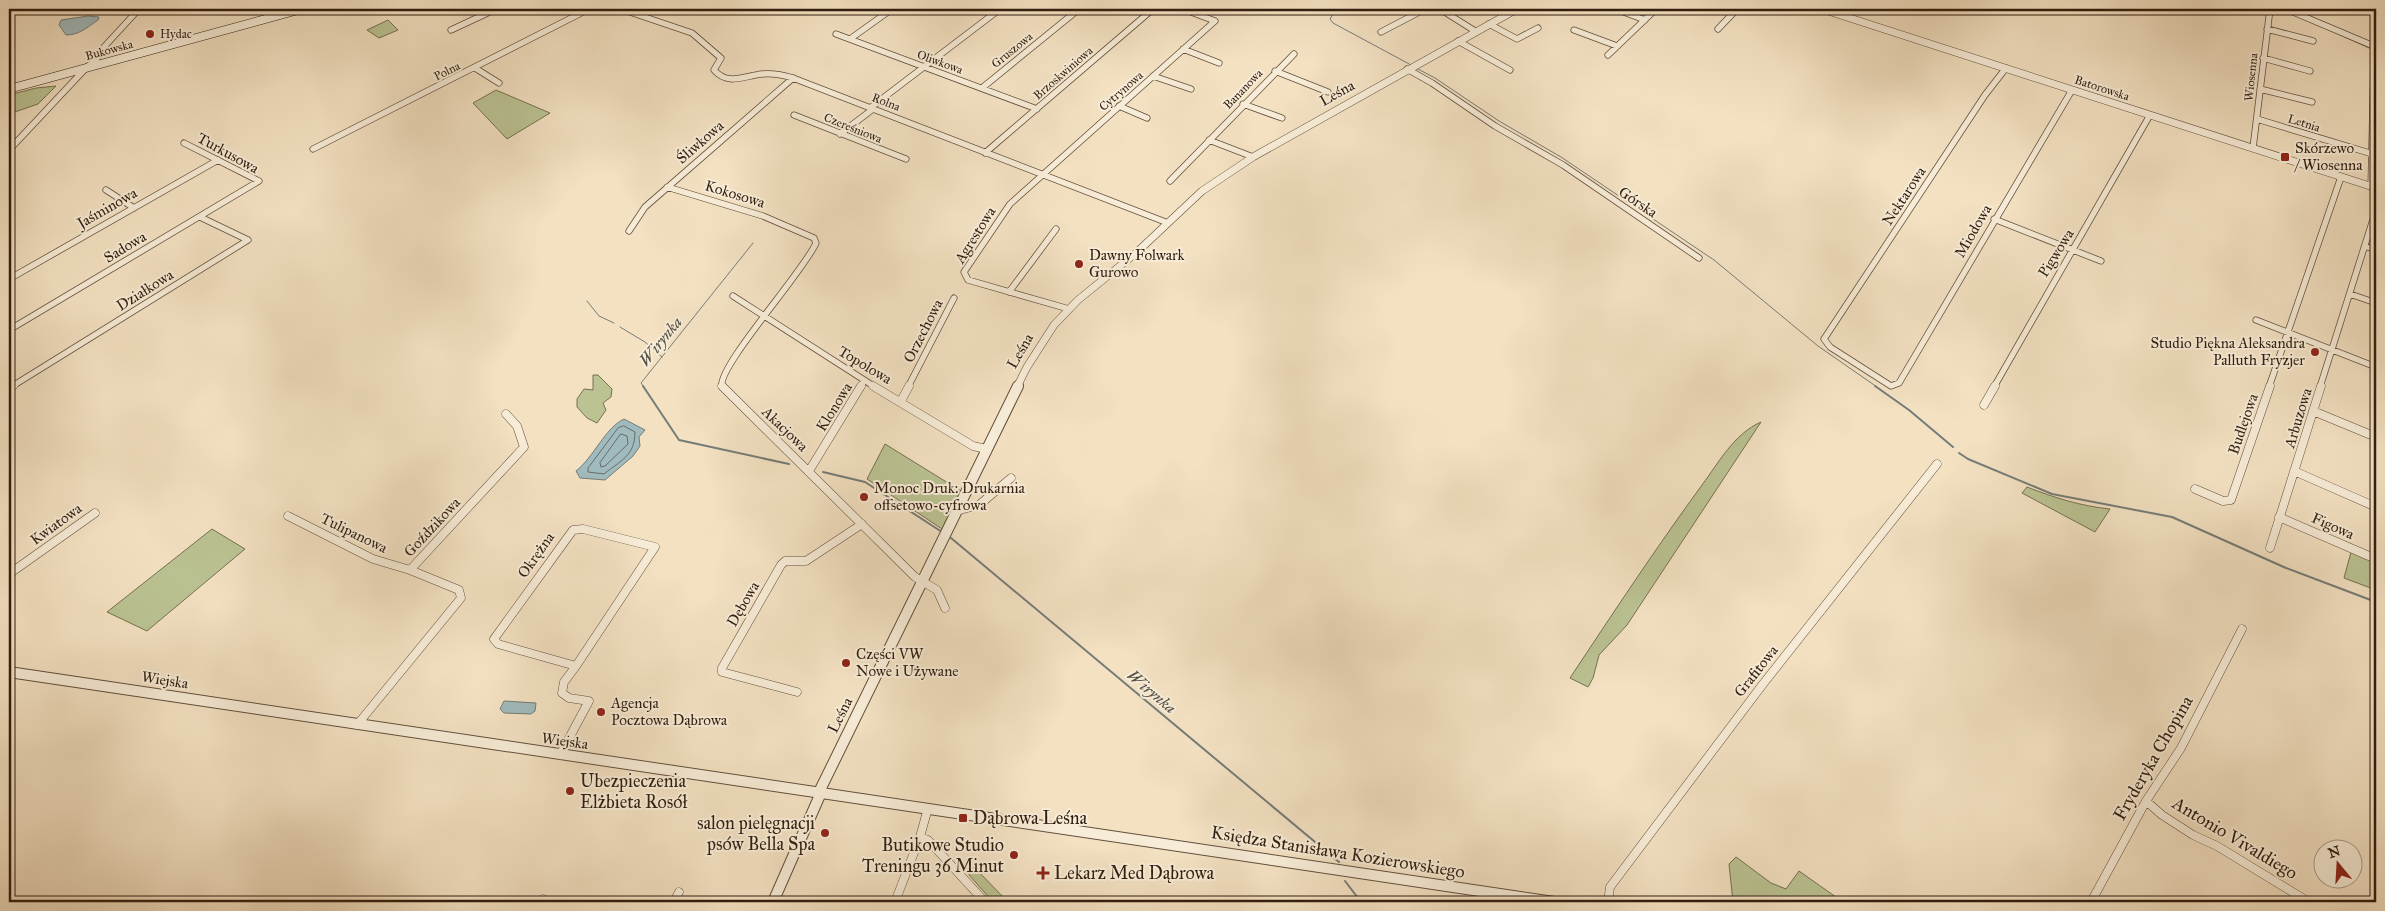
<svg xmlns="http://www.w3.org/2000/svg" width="2385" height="911" viewBox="0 0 2385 911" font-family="'IM FELL Great Primer',serif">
<rect width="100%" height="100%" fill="#f3e1c2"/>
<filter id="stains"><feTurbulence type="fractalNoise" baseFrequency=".004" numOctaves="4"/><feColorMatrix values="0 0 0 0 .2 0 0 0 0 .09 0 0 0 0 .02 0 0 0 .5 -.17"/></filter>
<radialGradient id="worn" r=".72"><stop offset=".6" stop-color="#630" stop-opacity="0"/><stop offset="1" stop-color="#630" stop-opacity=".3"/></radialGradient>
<!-- green -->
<path fill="#bbc393" stroke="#767050" d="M388,20l10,10 -19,8 -12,-8z
M56,86l-18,18 -29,10v-19l27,-7z
M496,90l54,23 -43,26 -34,-36z
M593,375h5l14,14 -1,8 -8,6 3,7 -9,13 -10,-5 -10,-11v-8l7,-10 9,1z
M1761,422l-134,203 -28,30 -6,23 -5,9 -18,-9c43,-65 86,-130 132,-193 17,-23 32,-51 59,-63z
M885,444l76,47 -19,38 -75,-50z
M2027,487c28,11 54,19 83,22l-15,23 -73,-39z
M212,529l33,20 -98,82 -40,-19z
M2351,552l25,11v27l-32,-12z
M1736,857l35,26 15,6 13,-18 44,31h-110l-4,-38z
M974,867l31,32v3h-12l-24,-27v-4z"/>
<!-- water -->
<path fill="#a0bbbd" stroke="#747c77" d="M88,16l11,1 -1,3c-10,7 -19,15 -32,15l-7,-10 2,-5z
M624,419l21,11 -6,7 1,9 -7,10 -28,24 -25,-2 -4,-7c18,-14 29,-43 48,-52z
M504,701l32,2 -1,8 -4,3 -27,-1 -4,-4z"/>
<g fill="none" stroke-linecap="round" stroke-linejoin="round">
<!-- shore -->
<path stroke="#686c66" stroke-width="1" d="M624,426l11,6c0,24 -14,28 -31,42l-16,-2v-4l30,-40z
M621,434l6,2 1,8 -23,22 -4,1 -1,-4z"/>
<!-- stream-far1 -->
<path stroke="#747c77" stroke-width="1" d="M1336,9l-6,10 3,4 78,42
M2273,9l19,5
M2336,33l33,15
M1416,68l19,10 64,43 62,36 153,103 104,86 59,41
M587,301l12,15 15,7
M620,327l25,15 17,15
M644,387l-3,-4 112,-140"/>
<!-- stream -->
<path stroke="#747c77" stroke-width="2" d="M643,386l36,54 110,24
M1875,386l34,24 44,37
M1959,453l9,6 84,35 120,23 114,51 90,34
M823,472l42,10 77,50
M951,538l388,324
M1345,881l16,21"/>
<!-- minor-far1 casing -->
<g stroke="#624e3b" stroke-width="7">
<path id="minor-far1" d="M621,9l71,24 29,25 -7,12c14,16 30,6 48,4 10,-1 21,1 31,4l375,145
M1440,9l35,22
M2286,9l90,38
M1621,11l24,9
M1489,24l28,15 21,-11
M1718,29l19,-20
M2267,29l46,12
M451,30l45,-21
M1574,30l43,16
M1381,32l44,-23
M836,34l201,75
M850,39l42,-30
M1458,41l52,29
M1183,49l36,14
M1608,55l48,-46
M2263,58l47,13
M88,66l8,-6 8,-13 35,-38
M475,68l24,15
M2006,68l-21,27 -161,244 6,8 61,39 8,-3 173,-293
M1407,69l25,14 63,43 68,39 136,93
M1275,71l53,21
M1153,76l38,13
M982,88l97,-79
M2260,89l52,13
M1243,104l39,14
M1119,106l28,12
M870,108l130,-99
M794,115l112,44
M2257,119l119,36
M840,134l33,-25
M1209,140l44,17
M2253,148l17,-139
M313,149l276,-140
M9,150l77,-82
M985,153l168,-144
M1170,181l124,-127
M667,187l96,29 51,22 2,5c-11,27 -100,125 -94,144
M2371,187l4,-178
M106,190l28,18
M1994,219l107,42
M629,231l16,-24 148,-129
M2365,246l11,4
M9,279l209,-119
M1009,292l47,-63
M2350,294l26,9
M733,296l142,91
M1069,309l-101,-29 -4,-8 46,-68 205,-183 -32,-12
M2256,320l120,47
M9,330l250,-149 -75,-38
M11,387l237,-147 -48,-23
M860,387l4,-6
M908,387l46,-89
M1994,387l156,-272
M2269,387l72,-210
M2320,387l56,-177"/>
</g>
<!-- minor casing -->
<g stroke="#624e3b" stroke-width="9">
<path id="minor" d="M722,386l193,191 22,13 8,18
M873,386l100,60 13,3
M9,389l4,-3
M901,401l8,-15
M1984,405l11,-19
M2313,411l63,26
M809,471l52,-85
M2294,471l82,36
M2195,489l28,12 8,-1 39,-114
M956,511l23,-6 32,-27
M288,516l85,43 37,11
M2279,517l97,42
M583,529l72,18 -79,119 -78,-22 -4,-5 79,-109z
M2270,548l51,-162
M9,574l86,-61
M797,692l-75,-20v-4l59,-103 4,-4h21l56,-37
M357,725l104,-127 -2,-8 -49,-20 114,-123 -7,-21 -11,-12
M560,755l29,-54 -20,-3 -7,-5 2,-11 12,-16
M2146,801l16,14 31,20 24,11 92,56
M920,837l8,3 57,62
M541,902l2,-3
M674,902l5,-10
M895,902l25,-65 8,-29
M1608,902l2,-15 153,-203 174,-220
M2091,902l55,-101 35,-53 61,-119"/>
</g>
<!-- tertiary-far1 casing -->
<g stroke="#624e3b" stroke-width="8">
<path id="tertiary-far1" d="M1822,9l554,179
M1017,387l10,-20 27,-42 24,-25 58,-47 66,-62 51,-34 264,-148"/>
</g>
<!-- tertiary casing -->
<g stroke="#624e3b" stroke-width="12">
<path id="tertiary" d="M9,672l1545,230
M773,902l47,-107 1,-7 197,-402"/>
</g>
<!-- secondary casing -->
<g stroke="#311d0e" stroke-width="9">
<path id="secondary" d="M9,89l293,-80"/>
</g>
<!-- minor-far1 -->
<use href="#minor-far1" stroke="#f7ecd7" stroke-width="5.5"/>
<!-- minor -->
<use href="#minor" stroke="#f7ecd7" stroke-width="8"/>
<!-- tertiary-far1 -->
<use href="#tertiary-far1" stroke="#f7ecd7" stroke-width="7"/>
<!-- tertiary -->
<use href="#tertiary" stroke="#f7ecd7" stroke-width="10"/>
<!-- secondary -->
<use href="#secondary" stroke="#f7ecd7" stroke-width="8"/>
</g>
<!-- markers -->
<g fill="#8f2418" stroke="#f7ecd7" stroke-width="2">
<circle cx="150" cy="34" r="5"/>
<rect x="2280" y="152" width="10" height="10" rx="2.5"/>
<circle cx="1079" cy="264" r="5"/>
<circle cx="2315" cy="352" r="5"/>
<circle cx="864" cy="497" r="5"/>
<circle cx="846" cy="663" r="5"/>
<circle cx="601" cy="712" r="5"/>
<circle cx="570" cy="791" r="5"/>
<rect x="958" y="813" width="10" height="10" rx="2.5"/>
<circle cx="825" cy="833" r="5"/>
<circle cx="1014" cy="855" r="5"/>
<path d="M1040.5 865.5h5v5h5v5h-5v5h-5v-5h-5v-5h5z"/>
</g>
<g text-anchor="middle" stroke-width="4" stroke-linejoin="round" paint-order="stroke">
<!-- far-poi labels -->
<g font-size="12" fill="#311d0e" stroke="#f7ecd7" text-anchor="start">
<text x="160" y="38">Hydac</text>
</g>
<!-- far-street labels -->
<g font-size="12" fill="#311d0e" stroke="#f7ecd7">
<text transform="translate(109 50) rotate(-15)" y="4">Bukowska</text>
<text transform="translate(1012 50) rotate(-39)" y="4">Gruszowa</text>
<text transform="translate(940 62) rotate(20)" y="4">Oliwkowa</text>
<text transform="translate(447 71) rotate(-27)" y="4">Polna</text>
<text transform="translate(1063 73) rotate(-41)" y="4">Brzoskwiniowa</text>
<text transform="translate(2251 77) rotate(-84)" y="4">Wiosenna</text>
<text transform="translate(2102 88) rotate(18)" y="4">Batorowska</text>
<text transform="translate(1243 89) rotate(-46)" y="4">Bananowa</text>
<text transform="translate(1121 91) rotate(-41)" y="4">Cytrynowa</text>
<text transform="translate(886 102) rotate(21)" y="4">Rolna</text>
<text transform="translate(2304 123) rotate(17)" y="4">Letnia</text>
<text transform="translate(853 128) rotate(22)" y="4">Czereśniowa</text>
</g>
<!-- street labels -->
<g font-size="15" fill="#311d0e" stroke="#f7ecd7">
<text transform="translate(1337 93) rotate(-29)" y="5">Leśna</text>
<text transform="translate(700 142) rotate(-41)" y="5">Śliwkowa</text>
<text transform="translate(228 153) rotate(29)" y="5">Turkusowa</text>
<text transform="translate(735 194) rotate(17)" y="5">Kokosowa</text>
<text transform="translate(1904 196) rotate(-57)" y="5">Nektarowa</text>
<text transform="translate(1638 202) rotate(34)" y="5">Górska</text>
<text transform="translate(107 208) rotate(-30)" y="5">Jaśminowa</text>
<text transform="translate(1973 231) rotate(-60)" y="5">Miodowa</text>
<text transform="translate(975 235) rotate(-58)" y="5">Agrestowa</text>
<text transform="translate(125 247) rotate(-31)" y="5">Sadowa</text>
<text transform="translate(2056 253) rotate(-58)" y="5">Pigwowa</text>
<text transform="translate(145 290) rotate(-32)" y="5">Działkowa</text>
<text transform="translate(923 331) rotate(-63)" y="5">Orzechowa</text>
<text transform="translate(1020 351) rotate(-60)" y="5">Leśna</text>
<text transform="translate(865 365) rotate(31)" y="5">Topolowa</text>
<text transform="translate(834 407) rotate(-58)" y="5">Klonowa</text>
<text transform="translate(2298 418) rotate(-73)" y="5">Arbuzowa</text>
<text transform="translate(2243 424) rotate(-71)" y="5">Budlejowa</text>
<text transform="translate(785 429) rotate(44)" y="5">Akacjowa</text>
<text transform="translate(56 524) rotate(-36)" y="5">Kwiatowa</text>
<text transform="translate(2333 526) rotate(24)" y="5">Figowa</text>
<text transform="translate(432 527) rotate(-47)" y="5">Goździkowa</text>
<text transform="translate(354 533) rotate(26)" y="5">Tulipanowa</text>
<text transform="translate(536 555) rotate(-55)" y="5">Okrężna</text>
<text transform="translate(743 604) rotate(-60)" y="5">Dębowa</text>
<text transform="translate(1756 671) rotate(-52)" y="5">Grafitowa</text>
<text transform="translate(165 680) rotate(9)" y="5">Wiejska</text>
<text transform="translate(840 715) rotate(-64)" y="5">Leśna</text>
<text transform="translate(565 741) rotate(8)" y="5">Wiejska</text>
</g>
<!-- poi labels -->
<g font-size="15" fill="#311d0e" stroke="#f7ecd7" text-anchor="start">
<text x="2295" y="153">Skórzewo<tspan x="2295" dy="17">/ Wiosenna</tspan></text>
<text x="1089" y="260">Dawny Folwark<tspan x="1089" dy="17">Gurowo</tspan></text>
<text x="2305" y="348" text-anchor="end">Studio Piękna Aleksandra<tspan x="2305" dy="17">Palluth Fryzjer</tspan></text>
<text x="874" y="493">Monoc Druk: Drukarnia<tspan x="874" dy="17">offsetowo-cyfrowa</tspan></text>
<text x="856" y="659">Części VW<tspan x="856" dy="17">Nowe i Używane</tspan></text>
<text x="611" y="708">Agencja<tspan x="611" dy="17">Pocztowa Dąbrowa</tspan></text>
</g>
<!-- water labels -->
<g font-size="16" font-style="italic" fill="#524c43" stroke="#f7ecd7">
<text transform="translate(660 341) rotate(-51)" y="6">Wirynka</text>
<text transform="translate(1152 691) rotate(40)" y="6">Wirynka</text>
</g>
<!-- near-street labels -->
<g font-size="18" fill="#311d0e" stroke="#f7ecd7">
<text transform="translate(2153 758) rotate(-60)" y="6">Fryderyka Chopina</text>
<text transform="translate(2235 838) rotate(31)" y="6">Antonio Vivaldiego</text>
<text transform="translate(1338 852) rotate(9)" y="6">Księdza Stanisława Kozierowskiego</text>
</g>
<!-- near-poi labels -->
<g font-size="18" fill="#311d0e" stroke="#f7ecd7" text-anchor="start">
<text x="580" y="787">Ubezpieczenia<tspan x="580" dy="21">Elżbieta Rosół</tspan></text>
<text x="973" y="824">Dąbrowa Leśna</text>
<text x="815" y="829" text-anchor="end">salon pielęgnacji<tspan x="815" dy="21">psów Bella Spa</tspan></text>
<text x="1004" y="851" text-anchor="end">Butikowe Studio<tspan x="1004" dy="21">Treningu 36 Minut</tspan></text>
<text x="1054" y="879">Lekarz Med Dąbrowa</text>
</g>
</g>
<!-- margin -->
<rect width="2385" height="911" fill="none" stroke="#f3e1c2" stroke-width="30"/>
<rect x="10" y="10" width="2365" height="891" fill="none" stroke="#311d0e" stroke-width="2.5"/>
<rect x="15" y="15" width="2355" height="881" fill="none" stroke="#311d0e"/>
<!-- north arrow -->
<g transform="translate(2338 864) rotate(342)"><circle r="24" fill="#f7ecd7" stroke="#a89987"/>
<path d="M0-4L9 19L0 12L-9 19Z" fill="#8f2418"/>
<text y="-8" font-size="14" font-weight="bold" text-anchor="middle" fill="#311d0e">N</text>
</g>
<rect width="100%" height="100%" filter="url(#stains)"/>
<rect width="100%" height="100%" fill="url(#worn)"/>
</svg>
